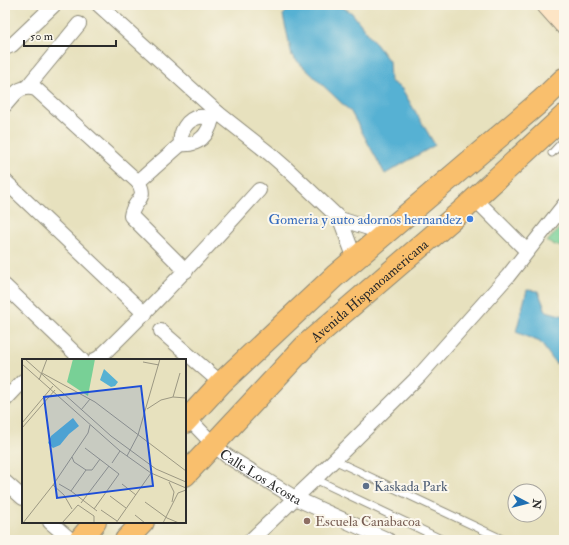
<svg xmlns="http://www.w3.org/2000/svg" width="569" height="545" viewBox="0 0 569 545" font-family="'IM FELL Double Pica',serif">
<rect width="100%" height="100%" fill="#fbf7ec"/>
<filter id="ink" filterUnits="userSpaceOnUse"><feTurbulence type="fractalNoise" baseFrequency=".025" numOctaves="2"/><feDisplacementMap in="SourceGraphic" scale="8" xChannelSelector="R" yChannelSelector="G"/><feConvolveMatrix kernelMatrix="1 2 1 2 8 2 1 2 1" color-interpolation-filters="sRGB"/></filter>
<filter id="wash" filterUnits="userSpaceOnUse"><feTurbulence type="fractalNoise" baseFrequency=".012" numOctaves="4" result="noise"/><feDisplacementMap in="SourceGraphic" scale="16" xChannelSelector="R" yChannelSelector="G"/><feGaussianBlur stdDeviation="0.9" result="paint"/><feColorMatrix in="noise" values="0 0 0 0 0 0 0 0 0 0 0 0 0 0 0 0 0 1.4 0 .05"/><feComposite in="paint" operator="in"/></filter>
<g filter="url(#wash)">
<rect width="100%" height="100%" fill="#e7e1be"/>
<!-- green -->
<path fill="#78d096" stroke="#527e60" d="M564,223v25l-17,-6z"/>
<!-- water -->
<path fill="#56b1d3" stroke="#406e7f" d="M293,5h46l13,8 37,48 1,20 12,8 33,56 -50,29 -34,-62 -59,-56 -9,-41z
M527,290l11,1 8,20 18,5v39l-8,9 -16,-22 -24,-10z"/>
</g>
<g filter="url(#ink)">
<g fill="none" stroke-linecap="round" stroke-linejoin="round">
<!-- lane casing -->
<g stroke="#898674" stroke-width="9">
<path id="lane" d="M552,153l12,-13
M334,460l170,80
M315,479l128,61"/>
</g>
<!-- street casing -->
<g stroke="#898674" stroke-width="16">
<g id="street">
<path d="M99,5l119,108 52,41 16,14 54,51 44,14"/>
<path d="M5,48l7,-3 42,-40"/>
<path d="M28,86l51,-62"/>
<path d="M5,105c10,-11 15,-21 31,-16l102,93c11,17 -5,18 -7,34l55,55"/>
<path d="M181,144c17,2 27,-8 31,-25"/>
<path d="M5,181l140,133"/>
<path d="M138,182l43,-38c-2,-12 6,-25 18,-27 4,-1 9,1 13,2l6,-6"/>
<path d="M475,199l52,52"/>
<path d="M340,219l15,40"/>
<path d="M5,286l77,74"/>
<path d="M161,331l60,52"/>
<path d="M95,360l4,-2c56,-54 108,-110 160,-168"/>
<path d="M5,400l18,-19"/>
<path id="s1" d="M188,418l25,26 14,12 68,42 93,42"/>
<path d="M5,482l18,16"/>
<path d="M50,522l21,18"/>
<path d="M251,540l64,-61 104,-103 89,-100 56,-71"/>
</g>
</g>
<!-- secondary casing -->
<g stroke="#898674" stroke-width="22">
<path id="secondary" d="M547,5l17,19"/>
</g>
<!-- primary casing -->
<g stroke="#898674" stroke-width="24">
<g id="primary">
<path d="M185,422l36,-39 114,-107 207,-176 22,-21"/>
<path id="s2" d="M185,475l123,-132 156,-134 100,-93"/>
<path d="M80,540l15,-18"/>
<path d="M126,540l17,-18"/>
</g>
</g>
<!-- lane -->
<use href="#lane" stroke="#fff" stroke-width="7"/>
<!-- street -->
<use href="#street" stroke="#fff" stroke-width="14"/>
<!-- secondary -->
<use href="#secondary" stroke="#fde5c5" stroke-width="20"/>
<!-- primary -->
<use href="#primary" stroke="#f9bf6d" stroke-width="22"/>
</g>
</g>
<!-- markers -->
<circle fill="#3f7fe0" stroke="#fbf7ec" stroke-width="1.5" cx="470" cy="219" r="4"/>
<circle fill="#5c6f8a" stroke="#fbf7ec" stroke-width="1.5" cx="366" cy="486" r="4"/>
<circle fill="#8d6e63" stroke="#fbf7ec" stroke-width="1.5" cx="307" cy="521" r="4"/>
<g text-anchor="middle" stroke-width="4" stroke-linejoin="round" paint-order="stroke">
<!-- shop labels -->
<g font-size="14" fill="#366cbe" stroke="#fbf7ec" text-anchor="end">
<text x="462" y="224">Gomeria y auto adornos hernandez</text>
</g>
<!-- street labels -->
<g font-size="14" fill="#2b2b2b" stroke="#fbf7ec">
<text dy="5" stroke="none"><textPath href="#s2" startOffset="261">Avenida Hispanoamericana</textPath></text>
<text dy="5" stroke="none"><textPath href="#s1" startOffset="94">Calle Los Acosta</textPath></text>
</g>
<!-- service labels -->
<g font-size="14" fill="#4e5e75" stroke="#fbf7ec" text-anchor="start">
<text x="374" y="491">Kaskada Park</text>
</g>
<!-- education labels -->
<g font-size="14" fill="#785e54" stroke="#fbf7ec" text-anchor="start">
<text x="315" y="526">Escuela Canabacoa</text>
</g>
</g>
<!-- overview -->
<g transform="translate(22 359)">
<rect width="164" height="164" fill="#e7e1be"/>
<path d="M51,0h22l-7,37 -21,-14z" fill="#78d096"/>
<path d="M82,10l14,13 -3,4 -4,1 -11,-7zM51,59l6,8 -10,8 -9,11 -7,3 -5,-5 3,-7z" fill="#56b1d3"/>
<path fill="none" stroke="#9c9883" stroke-width="1" d="M3,0l86,77 45,33 30,13M121,3l16,3M0,5l98,87 31,22 35,15M20,14l53,29 91,69M17,21l8,-21M151,38l7,-24M125,50l14,-9 12,-3 13,1M59,51l9,-11M0,64l31,-37M0,69l33,-38M63,89l34,26 -25,35M105,97l11,-21 22,-76M50,98l2,5 12,8M90,104l8,-12M147,123l5,10 -2,10M37,125l12,7M100,125l14,11M88,137l16,12M123,143l22,16 12,5M59,144l28,-37M50,150l-8,-14 -11,-10 35,-52 2,-8M79,151l16,11M75,152l-26,-20 15,-21h6l8,-11M113,156l10,8M1,164l30,-38M40,164l16,-18 16,11v7M94,164l35,-50M141,164l15,-30 8,-3"/>
<path fill="#1d4ed8" fill-opacity="0.15" stroke="#1d4ed8" stroke-width="2" d="M119,27l12,100 -96,12 -13,-101z"/>
<rect width="164" height="164" fill="none" stroke="#2b2b2b" stroke-width="2"/>
</g>
<!-- margin -->
<rect width="569" height="545" fill="none" stroke="#fbf7ec" stroke-width="20"/>
<!-- north arrow -->
<g transform="translate(527 503) rotate(97)"><circle r="19" fill="#fbf7ec" stroke="#a8a59f"/>
<path d="M0-3L7 15L0 10L-7 15Z" fill="#1f6fb2"/>
<text y="-6" font-size="11" font-weight="bold" text-anchor="middle" fill="#2b2b2b">N</text>
</g>
<!-- scale -->
<path d="M24 40v6h92v-6" fill="none" stroke="#2b2b2b" stroke-width="2"/>
<text x="30" y="40" font-size="12" fill="#2b2b2b" stroke="#fbf7ec" stroke-width="3" paint-order="stroke">50 m</text>
</svg>
